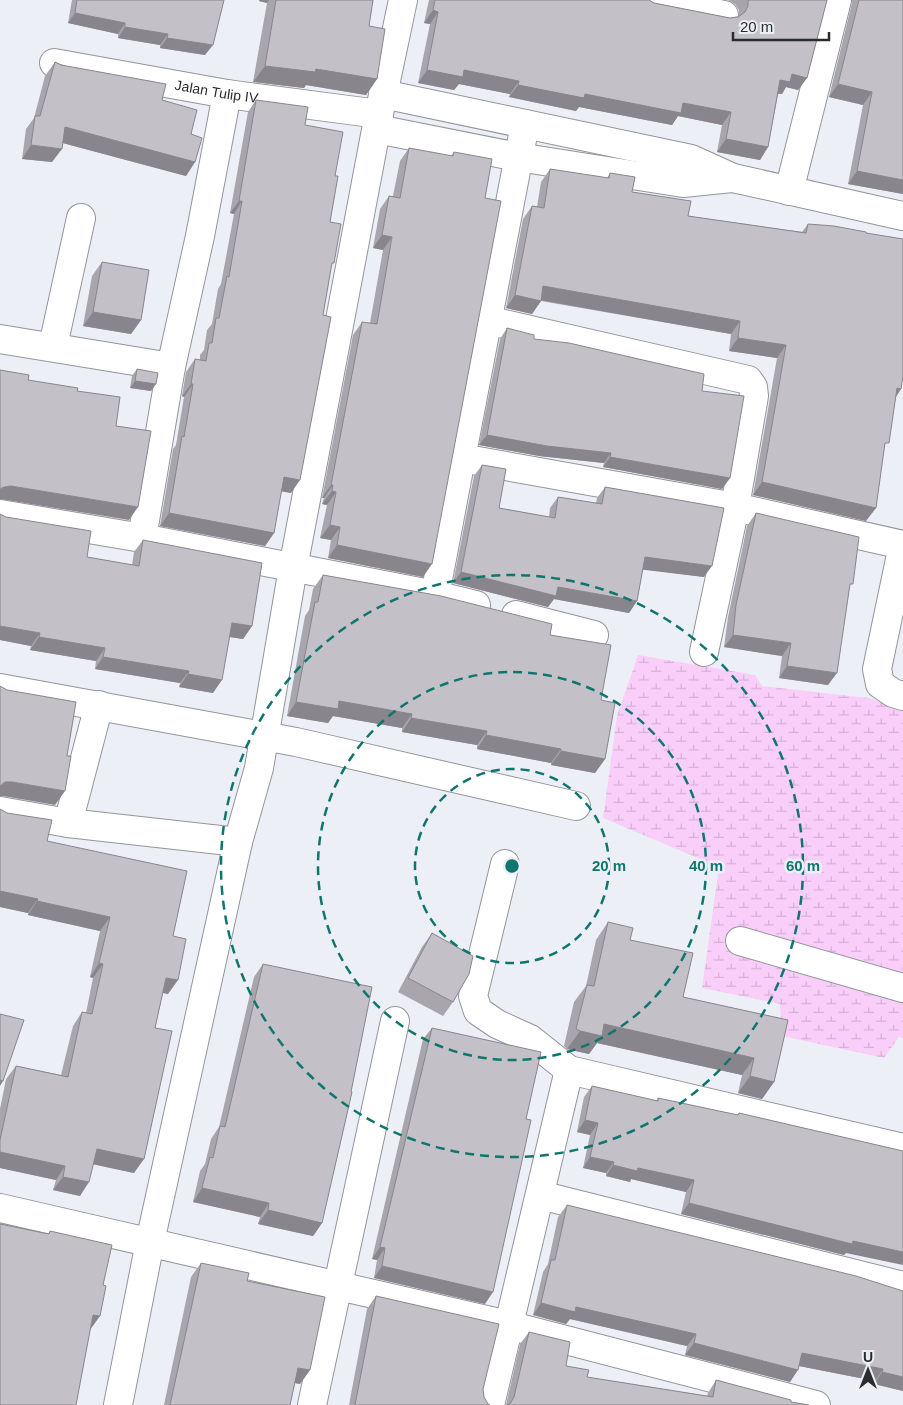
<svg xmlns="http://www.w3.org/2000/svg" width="903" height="1405" viewBox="0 0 903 1405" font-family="Arial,sans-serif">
<defs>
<pattern id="wetland-marsh" width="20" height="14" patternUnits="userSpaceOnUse" patternTransform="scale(1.25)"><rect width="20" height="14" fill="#f9cef9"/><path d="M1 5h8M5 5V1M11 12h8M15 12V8" fill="none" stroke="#d6b1d6"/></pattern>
</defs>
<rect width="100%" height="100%" fill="#edeff7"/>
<!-- wetland -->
<path fill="url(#wetland-marsh)" d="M638,655l117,20 7,11 107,12 34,10v330l-4,-1 -15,21 -102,-22 -2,-32 -78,-16 17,-121 -116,-49 14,-102z"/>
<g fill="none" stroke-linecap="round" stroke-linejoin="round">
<!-- minor casing -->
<g stroke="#93959c" stroke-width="30">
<g id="minor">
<path d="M649,0l75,15"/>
<path id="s1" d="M54,63l173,31 152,20"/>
<path d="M383,94l308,65 42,19 170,38"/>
<path d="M377,129l141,28 165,26 49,-5"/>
<path d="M789,191l48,-191"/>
<path d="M487,320l261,60 5,7 1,9 -19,111 -31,145"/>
<path d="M0,339l171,28"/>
<path d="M53,346l28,-128"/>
<path d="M461,458l274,49 168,38"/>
<path d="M0,514l142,24 293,57 41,10"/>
<path d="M142,538l29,-171 29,-131 27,-142"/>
<path d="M903,545l-26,124 3,15 13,9 10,3"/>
<path d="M435,595l90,-471"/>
<path d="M516,615l78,20"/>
<path d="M0,688l296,54 280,64"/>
<path d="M0,811l68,12 170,19"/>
<path d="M68,823l31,-118"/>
<path d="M505,864l-32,132 5,15 19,13 33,15 39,31 334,78"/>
<path d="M740,941l163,47"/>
<path d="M540,1195l363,91"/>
<path d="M0,1208l508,117 308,80"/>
<path d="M118,1405l32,-163 88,-400 21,-74 34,-200 86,-454 24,-114"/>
<path d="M312,1405l83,-384"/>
<path d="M490,1405l79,-335"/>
</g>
</g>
<!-- minor -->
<use href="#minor" stroke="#fff" stroke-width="28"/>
</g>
<!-- wall -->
<path fill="#a8a5ac" d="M72,0h152l-19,55 -45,-7v-3l-42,-7v-4l-50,-11z
M259,0h114l-4,26 8,53 -11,16 -60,-10 -2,3 -51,-6 14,-79 -8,-2z
M429,0h220l5,3 76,15 9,-2v-6l-4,-6 -7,-4h99l-20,78 -9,12 -12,-3 -4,7h-4l-10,53 -8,13 -43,-8 5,-27 -44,-9 -6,9 -93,-18 -3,4 -67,-14 1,-3 -51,-10 -5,6 -36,-7 12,-59 -6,-1z
M852,0h51v194l-55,-10 15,-79 -34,-8 23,-94z
M55,62l107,38 29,34 4,28 -9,14 -123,-33 -11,19 -30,-3 4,-30 8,-11 11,-42z
M256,100l49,25 30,51 -5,46 1,46 -40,225 -10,-2 -7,42 -9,13 -105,-20 13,-77 3,-4 8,-48 -2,-1 4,-24 9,-13 5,1v-5l4,-5 3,-20 5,-6 6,-35 3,-5 13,-70 -4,-1 18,-101z
M409,148l42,8 3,-4 -31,425 -95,-19 3,-18 -11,-2 7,-33 -5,-1 2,-6h-2l31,-163 9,-13 8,1 13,-73 -10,-2 7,-39 9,-13h4l7,-35z
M550,169l57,9 3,-5 22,19 56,24 114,16 6,-8 58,9 35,156 -5,8 -12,52 -18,72 -113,-26 24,-137 -48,-7 2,-17 -190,-33 -9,13 -26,-6 17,-89 9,-13 5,1 4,-25z
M102,262l39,58 -10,14 -48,-8 9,-50z
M507,328l27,11 168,52 28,87 -8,11 -119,-22 1,-4 -65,-7 -60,-11 21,-106z
M137,369l14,22 -21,-3 2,-12z
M482,465l17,43 50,9 1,-9 8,-11 38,6 1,-5 8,-11 99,90 -61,-8 -6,32 -8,12 -75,-14 -6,8 -95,-24 21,-107z
M756,513l93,77 -21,95 -49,-7 3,-22 -58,-9 4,-30 19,-91z
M0,514l87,43 45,8 2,-13 9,-12 109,86 -9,13 -13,-2 -17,56 -34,-6 1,-4 -85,-14 1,-8 -66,-11 1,-4 -31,-6z
M323,575l227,60 51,65 4,59 -10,14 -44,-8v-2l-74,-14v-4l-75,-13v-4l-69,-12 -5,7 -41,-7 18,-100 4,-6 4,-21z
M0,809l47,32 126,95 -5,58 -5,-1 -8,35 -21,145 -41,-9 -13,32 -27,-6 3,-10 -56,-12v-59l6,-30 10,-13 45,9 12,-49 9,-14 4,1 7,-35 -3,-1 10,-46 -72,-16v-2l-28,-6z
M608,922l22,18 53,57 105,23 -14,62 -12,17 -24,-6 4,-18 -145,-32 -8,11 -22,-5 -3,-3 10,-44 12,-16 10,-46z
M432,933l21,69 -10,14 -45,-24 24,-45z
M263,964l59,259 -9,13 -55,-12 2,-7 -67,-15 7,-31 5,-7 6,-25 8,-12 35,-150z
M432,1028l53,276 -111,-26 3,-18 -5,-1 51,-220z
M592,1086l64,15 2,-3 79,17 2,-2 107,140 -2,2 -163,-41 5,-22 -55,-13 -1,3 -24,-6v-3l-23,-5 7,-33 -13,-3 7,-35z
M567,1205l336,86v100l-29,-7 1,-3 -76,-15 -9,16 -105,-27 2,-9 -117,-27 -4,5 -33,-9 10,-43 5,-8 10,-47z
M201,1263l46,18 63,89 -10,14 -5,-1 -5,22h-126l27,-128z
M376,1296l107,93 1,8 4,7 2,1h-141l18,-96z
M529,1332l37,34 21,11 120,19 1,-3 8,-13 75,22 18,3h-303l14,-61z"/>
<!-- shaded-wall -->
<path fill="#88868c" d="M260,0h9l-2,3 -8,-2z
M433,10l5,2 -8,12 -6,-1z
M75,13l50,10 -7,11 -50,-11z
M125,27l43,7 -8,11 -42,-7z
M167,38l46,7 -8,10 -45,-7z
M265,66l51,3 61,10 -11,16 -60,-10 -2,3 -51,-6z
M427,70h37l55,11 -9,13 -51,-10 -5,6 -36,-7z
M792,74l15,4 -9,12 -12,-3 -4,7 -11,-1 9,-13z
M838,84l34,8 -9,13 -34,-8z
M518,85l67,9 98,9 48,9 -9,13 -44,-9 -6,9 -93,-18 -3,4 -67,-14z
M65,127l130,35 -9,14 -131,-35z
M726,139l42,8 -8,13 -43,-8z
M31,145l31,4 -10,13 -30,-3z
M857,171l46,9v14l-55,-10z
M239,201h3l-8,13 -4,-1z
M382,235l10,2 -9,13 -10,-2z
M543,286l197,35 -9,13 -197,-35z
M515,295l26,6 -9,13 -26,-6z
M93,312l48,8 -10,14 -48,-8z
M738,338l48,7 -9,13 -48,-7z
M135,381l21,3 -5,7 -21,-3z
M191,384h2l-9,13 -2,-1z
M897,388l4,1 -9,13z
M487,435l124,18 -7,10 -65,-7 -60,-11z
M610,457l120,21 -8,11 -119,-22z
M284,477l16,3 -9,13 -16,-3z
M762,482l114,26 -10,13 -113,-26z
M331,485h2l-9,13h-2z
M11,486l127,21 -9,13 -129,-21v-10l4,-2z
M332,491l4,1 -9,13 -5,-1z
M169,513l105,20 -9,13 -105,-20z
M330,525l10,2 -9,13 -11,-2z
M337,545l95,19 -9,13 -95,-19z
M645,557l67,9 -8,11 -67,-8z
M461,572l97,15 79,14 -8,12 -75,-14 -6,8 -95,-24z
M232,623l20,3 -9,13 -20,-3z
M0,626l40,7 -9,13 -31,-6z
M733,635l58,8 -9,13 -58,-9z
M39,637l66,11 -9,13 -66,-11z
M103,657l86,14 -9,12 -85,-14z
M787,666l50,7 -9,12 -49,-7z
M188,674l34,6 -9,13 -34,-6z
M339,701l73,13 -10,14 -69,-12 -5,7 -41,-7 9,-14z
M411,718l76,13 -10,14 -75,-13z
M486,735l75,14 -10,14 -74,-14z
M561,751l44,8 -10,14 -44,-8z
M5,782h7l53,9 -10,14 -52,-9h-3v-10z
M0,891l38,8 -10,14 -28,-6z
M37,901l73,16 -10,14 -72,-16z
M99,963l4,1 -10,14 -3,-1z
M166,978l12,2 -10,14 -12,-3z
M604,1024l150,34 -12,17 -145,-32 -8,11 -22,-5 13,-18z
M750,1076l24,6 -12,17 -24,-6z
M0,1080l3,1 -3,5z
M585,1120l13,3 -8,12 -13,-3z
M97,1149l47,10 -10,14 -47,-10z
M0,1152l65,14 -9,14 -56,-12z
M590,1157l24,5 -8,11 -23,-5z
M613,1165l25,3 56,12 -8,12 -55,-13 -1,3 -24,-6z
M63,1177l26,5 -9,14 -27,-6z
M202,1188l67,15 -9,14 -67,-15z
M689,1203l214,49v13l-57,-12 -2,2 -163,-41z
M268,1210l54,13 -9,13 -55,-12z
M380,1247l5,1 -8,12 -5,-1z
M382,1266l111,26 -8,12 -111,-26z
M541,1303l35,4 120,27 -9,12 -117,-27 -4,5 -33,-9z
M93,1315l7,1 -10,14z
M694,1343l104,27 -8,12 -105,-27z
M802,1353l81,16 -8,12 -81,-16z
M298,1368l12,2 -10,14 -12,-2z
M882,1372l21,5v14l-29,-7z"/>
<!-- building -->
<path fill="#c3c0c8" stroke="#88868c" d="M77,0h147l-11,45 -46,-7 1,-4 -43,-7v-4l-50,-10z
M276,0h97l-4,26 16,3 -8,50 -61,-10 -1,3 -50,-6z
M435,0h214l5,3 76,15 8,-1 7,-5 3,-6v-6h79l-20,78 -15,-4 -2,8 -10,-2 -12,67 -42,-8 5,-27 -48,-9 -2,10 -96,-19 -1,4 -66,-13 1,-4 -55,-11 -1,7 -36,-7 11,-58 -5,-2z
M859,0h44v180l-46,-9 15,-79 -34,-8z
M55,62l6,3 105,19 -4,16 35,10 -6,24 11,4 -7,24 -130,-35 -3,22 -31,-4 4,-29h5z
M256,100l52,7 -3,18 38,7 -8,44h3l-8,46 11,2 -7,39h-2l-9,52 8,2 -31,163 -16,-3 -10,56 -105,-20 13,-77 2,1 9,-53h-2l4,-25 11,2 3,-18h3l4,-25h3l8,-42 2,1 13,-76h-3z
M409,148l44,8 1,-4 38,7 -7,39 16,3 -69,363 -95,-19 3,-18 -10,-2 6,-33 -4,-1 1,-6h-2l31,-163 15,2 15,-87 -10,-2 7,-39 11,2z
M550,169l59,9 1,-5 25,4 -3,15 59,9 -3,15 118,17 2,-9 26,2 32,6v1l37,6v137l-2,13 -4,-1 -8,55h-4l-9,65 -114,-26 24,-137 -48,-7 2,-17 -197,-35 -2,15 -26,-6 17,-89 12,2z
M102,262l47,8 -8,50 -48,-8z
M507,328l27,7v4l35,4 135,31 -2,17 42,5 -14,82 -120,-21 1,-4 -64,-7 -60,-11z
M137,369l21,4 -2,11 -21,-3z
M0,370l29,5 -1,5 50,8 -1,3 43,6 -4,29 35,5 -13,76 -127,-21 -7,1 -4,2z
M482,465l24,4 -7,39 56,10 3,-21 44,7 3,-17 119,21 -12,58 -67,-9 -8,44 -79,-14 -2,9 -95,-24z
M756,513l103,24 -6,47h-3l-13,89 -50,-7 4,-23 -58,-8 3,-30z
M0,514l6,3 85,14 -4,26 52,9 4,-26 119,23 -10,63 -20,-3 -10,57 -34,-6 1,-3 -86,-14 2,-9 -66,-11 1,-4 -40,-7z
M323,575l118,21 111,28 -2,11 61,10 -10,55 14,3 -10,56 -44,-8v-2l-75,-14 1,-4 -76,-13 1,-4 -73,-13 -1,8 -42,-7 19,-100h3z
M0,686l7,4 69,12 -9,54h4l-6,35 -53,-9h-7l-5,4z
M0,809l7,4 45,7 -5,21 140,30 -14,65 13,3 -8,41 -12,-2 -11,50 17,3 -28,128 -47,-10 -8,33 -26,-5 2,-11 -65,-14v-12l16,-74 52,11 14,-65 10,2 11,-50 -4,-1 11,-46 -73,-16 1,-2 -38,-8z
M608,922l25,6 -3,12 63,13 -10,44 105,23 -14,62 -24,-6 4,-18 -150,-34 -2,12 -22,-5 -4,-2 11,-44 7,1z
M432,933l41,23 -4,18 -16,28 -45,-24z
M263,964l109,23 -21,105h1l-30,131 -54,-13 1,-7 -67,-15 8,-31 3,1 7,-32 5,1z
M0,1014l24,6 -21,61 -3,-1z
M432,1028l109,24 -15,67 5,1 -38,172 -111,-26 3,-18 -5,-1z
M592,1086l66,15v-3l80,17 1,-2 164,38v101l-50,-11 -1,3 -163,-41 5,-23 -56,-12 -1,3 -24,-6 1,-3 -24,-5 8,-34 -13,-3z
M567,1205l289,71 47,15v86l-21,-5 1,-3 -81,-16 -4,17 -104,-27 2,-9 -120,-27 -1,5 -34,-9 10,-43h4z
M0,1224l49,10 1,-3 62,14 -9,40 3,1 -6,30 -7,-1 -17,90h-76z
M201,1263l48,10 -2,8 78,16 -15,73 -12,-2 -8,37h-120z
M376,1296l123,28 -16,65 1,8 4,7 2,1h-135z
M529,1332l41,10 -4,24 23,4 -2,7 126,20 3,-17 75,20v2l18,3h-302l3,-1 4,-7z"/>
<!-- distance rings -->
<g fill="none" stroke="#0f766e" stroke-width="2.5" stroke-dasharray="9 6">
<circle cx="512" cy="866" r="97"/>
<circle cx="512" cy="866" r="194"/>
<circle cx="512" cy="866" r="291"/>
</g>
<g text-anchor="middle" stroke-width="5" stroke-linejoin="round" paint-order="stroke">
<!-- street labels -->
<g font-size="14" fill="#2b2c2f" stroke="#edeff7">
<text dy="5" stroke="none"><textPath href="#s1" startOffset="165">Jalan Tulip IV</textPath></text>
</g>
</g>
<circle cx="512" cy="866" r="8" fill="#0f766e" stroke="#edeff7" stroke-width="2.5"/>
<g font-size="15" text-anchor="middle" font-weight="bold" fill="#0f766e" stroke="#edeff7" stroke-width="5" stroke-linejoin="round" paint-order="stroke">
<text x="609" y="871">20 m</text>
<text x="706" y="871">40 m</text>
<text x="803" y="871">60 m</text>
</g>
<!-- north arrow -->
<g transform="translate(868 1370)" stroke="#edeff7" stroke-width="4" paint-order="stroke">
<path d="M0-4L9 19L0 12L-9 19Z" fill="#2b2c2f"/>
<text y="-8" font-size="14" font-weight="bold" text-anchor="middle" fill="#2b2c2f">U</text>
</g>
<!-- scale -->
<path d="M733 32v8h96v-8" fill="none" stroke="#2b2c2f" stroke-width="2.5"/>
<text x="740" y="32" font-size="15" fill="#2b2c2f" stroke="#edeff7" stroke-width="4" paint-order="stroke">20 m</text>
</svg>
